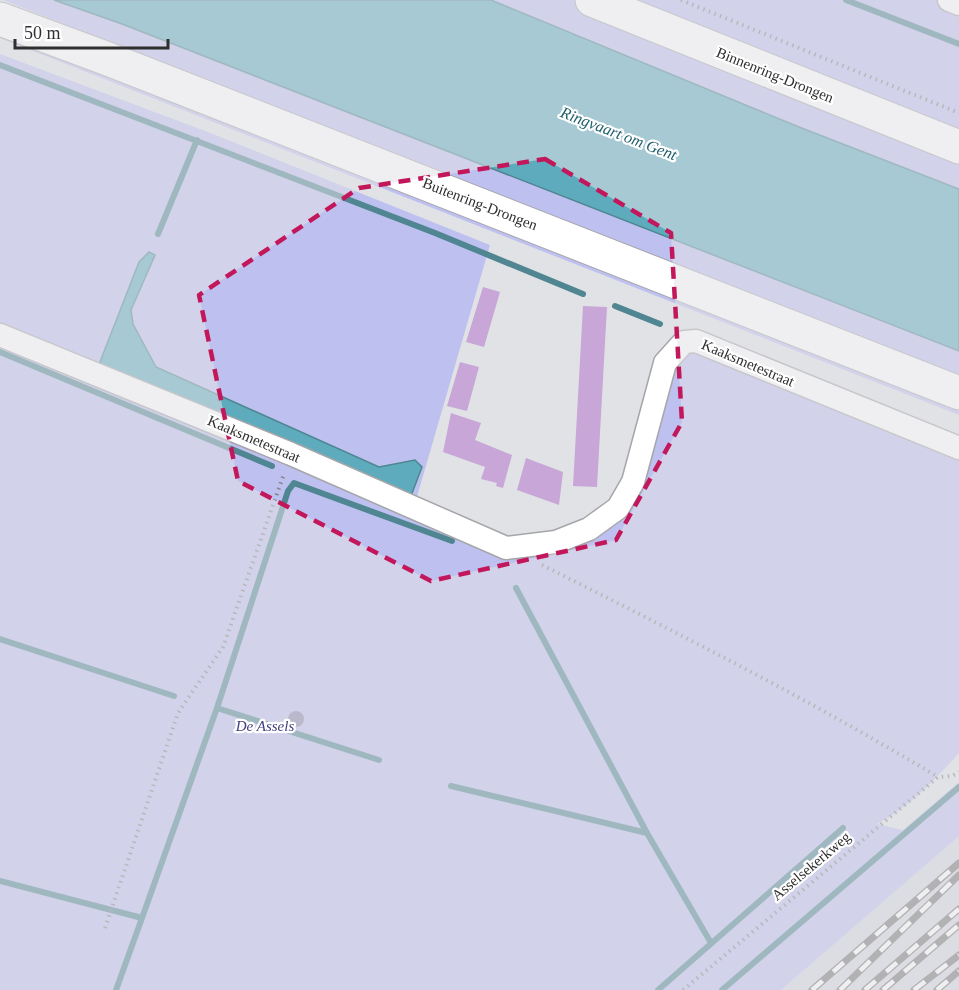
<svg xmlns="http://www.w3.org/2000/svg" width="959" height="990" viewBox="0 0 959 990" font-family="Georgia,serif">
<rect width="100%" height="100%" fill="#e1e2e5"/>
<!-- built -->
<path fill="#d5d6e1" d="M959,836v154h-178l151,-131z"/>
<!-- green -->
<path fill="#bec0f0" d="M3,0h51l68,24 837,327v25z
M491,0h468v189l-160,-62z
M0,30l959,377v8l-959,-377z
M0,54l213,80 277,111 -76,262 92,41 50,-6 62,-34 66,-166 275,110v301c-23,26 -51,55 -82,71l26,6 56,-48v54l-178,154h-781z"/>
<!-- water -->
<path fill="#5dabbc" stroke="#4f8692" stroke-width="1.5" d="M54,0h437l308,127 160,62v162l-837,-327z
M149,252l6,3 -24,55 2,14 23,43 223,100 36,-7 7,7 -11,29 -306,-127 -5,-7 39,-100z"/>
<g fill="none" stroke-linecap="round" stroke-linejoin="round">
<!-- stream -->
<path stroke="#4f8692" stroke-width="6" d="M846,0l113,44
M0,65l435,168 148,61
M158,234l39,-94
M615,306l45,18
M0,352l272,114
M516,588l131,245
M0,639l174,57
M217,708l162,52
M451,786l196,47 64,110
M0,881l142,37 -26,72
M142,918l75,-210 71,-217 6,-8 158,58
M658,990l185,-162
M722,990l237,-203"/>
</g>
<!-- building -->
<path fill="#c8a6d8" d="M483,287l17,5 -16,55 -18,-5z
M583,306l24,1 -10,180 -24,-1z
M460,362l19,5 -12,44 -20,-5z
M451,413l30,10 -6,17 37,15 -9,33 -7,-2 1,-3 -16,-4 4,-12 -42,-15z
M526,458l37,14 -4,33 -42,-15z"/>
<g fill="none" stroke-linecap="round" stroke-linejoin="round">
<!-- street casing -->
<g stroke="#a6a6aa" stroke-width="25">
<path id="street" d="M949,0l10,4
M0,335l291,119 215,94 50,-6 33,-13 29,-21 15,-26 32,-119 19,-21 12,-1 263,107"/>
</g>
<!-- highway casing -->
<g stroke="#a6a6aa" stroke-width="35">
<path id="highway" d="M592,0l367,147
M0,19l108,40 851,334"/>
</g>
<!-- path -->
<path stroke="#858688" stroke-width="4" stroke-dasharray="1.5 4.5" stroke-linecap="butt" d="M681,0l278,113
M542,565c134,67 268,135 396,212
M105,928l73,-215 45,-66 61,-173
M683,990l255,-213 14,-1 7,-4"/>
<!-- street -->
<use href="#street" stroke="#fff" stroke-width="22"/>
<!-- highway -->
<use href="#highway" stroke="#fff" stroke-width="33"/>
<!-- rail casing -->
<g stroke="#78787a" stroke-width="7">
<path id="rail" d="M812,990l147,-127
M840,990l119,-115
M865,990l94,-81
M883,990l76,-65
M914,990l45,-35
M937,990l22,-19"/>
</g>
<!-- rail -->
<use href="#rail" stroke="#fff" stroke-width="4.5" stroke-dasharray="14" stroke-linecap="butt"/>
</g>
<!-- trees -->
<circle fill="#8987ad" cx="296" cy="719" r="8"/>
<!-- marked area -->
<path d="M0 0H959V990H0ZM545,159l126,74 11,189 -66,118 -185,41 -193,-100 -39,-186 160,-107z" fill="#e1e2e5" fill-opacity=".55" fill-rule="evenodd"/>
<path fill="none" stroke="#c2185b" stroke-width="4.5" stroke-dasharray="12 8" stroke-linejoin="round" d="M545,159l126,74 11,189 -66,118 -185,41 -193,-100 -39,-186 160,-107z"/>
<g text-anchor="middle" stroke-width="4.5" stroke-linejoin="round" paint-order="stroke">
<!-- street labels -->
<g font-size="15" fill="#2f2f30" stroke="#fff">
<text transform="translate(775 75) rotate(22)" y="5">Binnenring-Drongen</text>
<text transform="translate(480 204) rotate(21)" y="5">Buitenring-Drongen</text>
<text transform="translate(748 363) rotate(23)" y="5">Kaaksmetestraat</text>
<text transform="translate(254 439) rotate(23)" y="5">Kaaksmetestraat</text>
<text transform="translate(811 866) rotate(-40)" y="5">Asselsekerkweg</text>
</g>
<!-- park labels -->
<g font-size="15" font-style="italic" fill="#413d80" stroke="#fff">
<text x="265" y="731">De Assels</text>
</g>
<!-- water labels -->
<g font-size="16" font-style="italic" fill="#22616e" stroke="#fff">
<text transform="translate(619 133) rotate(21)" y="6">Ringvaart om Gent</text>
</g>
</g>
<!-- scale -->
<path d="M15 39v9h153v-9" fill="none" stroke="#2f2f30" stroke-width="3"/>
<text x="24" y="39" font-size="18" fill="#2f2f30" stroke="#ffffff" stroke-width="4.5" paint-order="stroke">50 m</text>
</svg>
